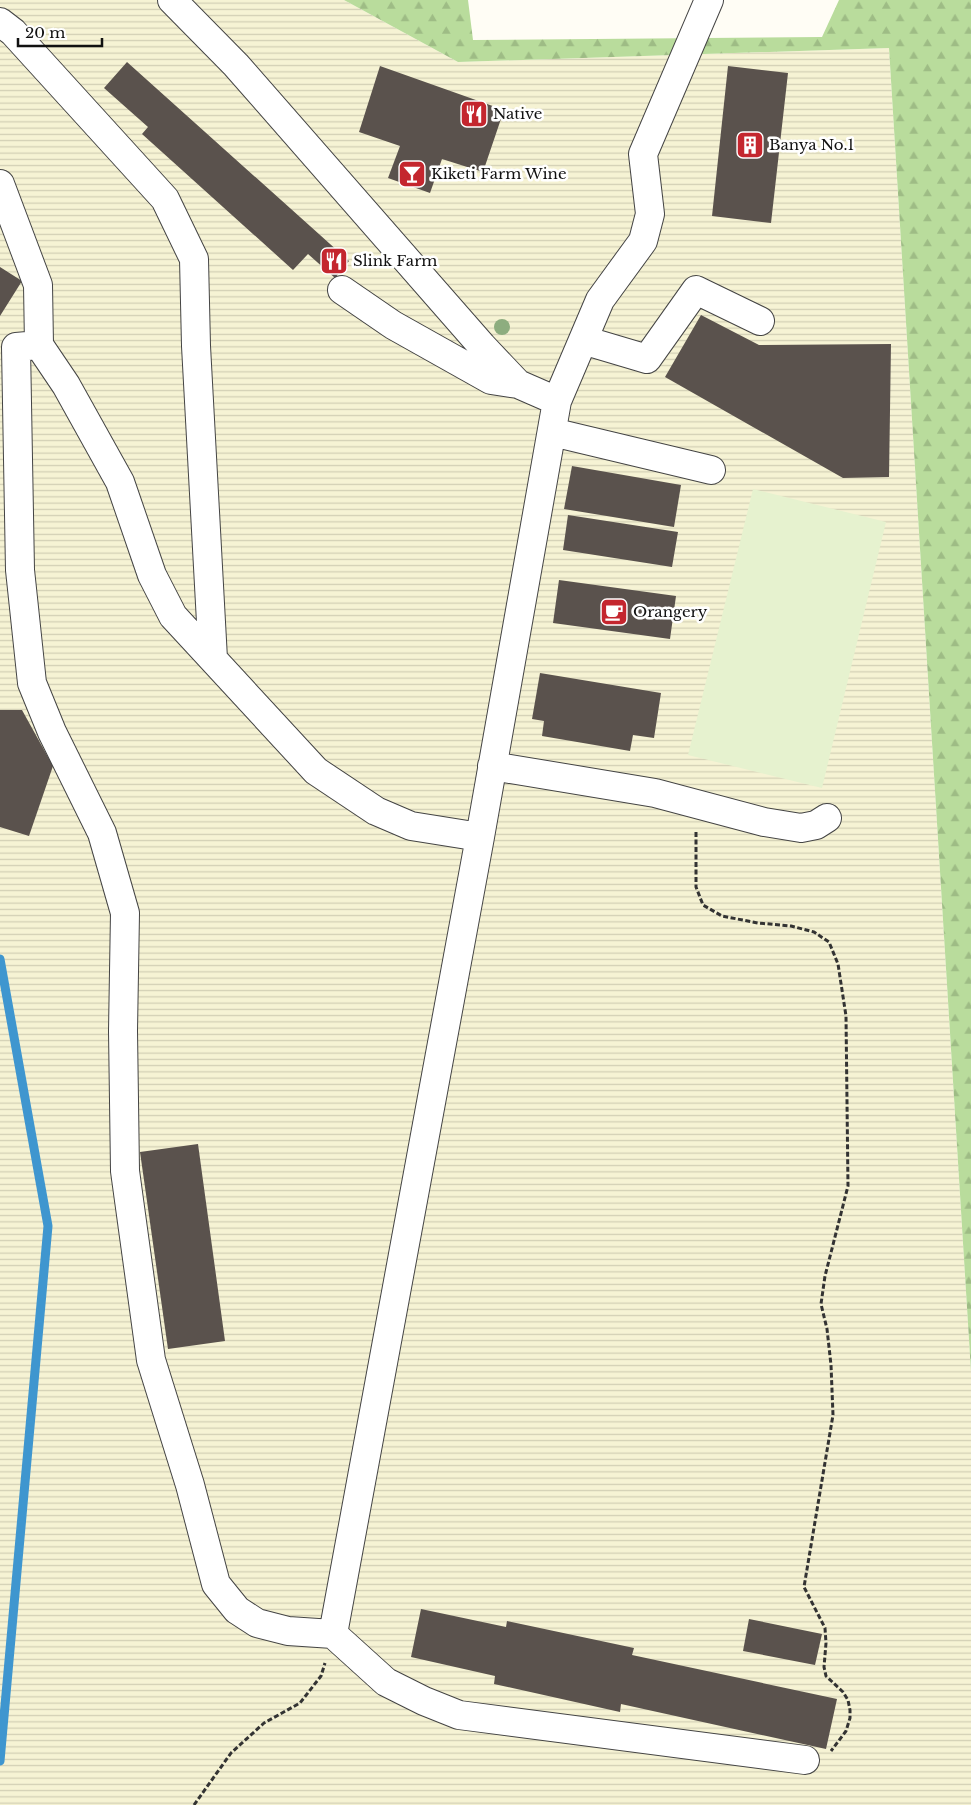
<svg xmlns="http://www.w3.org/2000/svg" width="971" height="1805" viewBox="0 0 971 1805" font-family="'Libre Baskerville',serif">
<defs>
<pattern id="farmland-rules" width="6" height="5" patternUnits="userSpaceOnUse" patternTransform="scale(1.25)"><rect width="6" height="5" fill="#f6f3d4"/><path d="M0 2.5h6" fill="none" stroke="#d2cfb5"/></pattern>
<pattern id="forest-firs" width="22" height="20" patternUnits="userSpaceOnUse" patternTransform="scale(1.25)"><rect width="22" height="20" fill="#b9dc9c"/><path d="M5 1l3.5 6h-7zM16 11l3.5 6h-7z" fill="#9ebc85"/></pattern>
</defs>
<rect width="100%" height="100%" fill="#fffdf5"/>
<!-- farmland -->
<path fill="url(#farmland-rules)" d="M0,0h344l114,62 431,-14 82,1324v433h-971z"/>
<!-- forest -->
<path fill="url(#forest-firs)" d="M344,0h124l5,40 349,-3 17,-37h132v1372l-82,-1324 -431,14z"/>
<!-- pitch -->
<path fill="#e6f2cf" d="M753,489l133,33 -64,266 -134,-33z"/>
<g fill="none" stroke-linecap="round" stroke-linejoin="round">
<!-- stream -->
<path stroke="#3f96cf" stroke-width="9" d="M0,959l48,267 -48,535"/>
</g>
<!-- building -->
<path fill="#5a524d" d="M127,62l222,199 -14,17 -27,-24 -15,16 -151,-136 6,-7 -44,-39z
M380,66l124,44 -21,62 -41,-13 -12,34 -42,-15 12,-32 -41,-14z
M728,66l60,7 -17,150 -59,-7z
M0,267l22,14 -22,35z
M701,315l58,30 132,-1 -2,133 -46,1 -178,-101z
M572,466l109,19 -7,42 -110,-18z
M568,515l110,17 -6,35 -109,-17z
M559,580l117,16 -6,43 -117,-16z
M540,673l121,20 -7,45 -21,-3 -3,16 -88,-15 2,-15 -12,-2z
M0,710h22l31,56 -24,70 -29,-9z
M198,1144l27,197 -57,8 -28,-197z
M421,1609l85,18 1,-6 127,27 -2,7 205,44 -11,50 -205,-45 -1,8 -126,-28 1,-8 -84,-19z
M749,1619l73,15 -7,31 -72,-14z"/>
<g fill="none" stroke-linecap="round" stroke-linejoin="round">
<!-- minor casing -->
<g stroke="#444" stroke-width="30">
<path id="minor" d="M172,0l64,65 246,281 36,38 39,17
M709,0l-66,154 7,60 -7,27 -43,59 -43,101 -77,436 -147,797 53,48 38,19 35,14 346,45
M0,22l13,10 152,167 29,60 2,87 17,313
M0,184l38,101 1,60
M342,290l51,35 98,55 27,4
M583,340l64,19 49,-69 64,31
M552,432l159,38
M492,766l163,27 109,29 37,6 15,-3 11,-7
M333,1634l-45,-3 -31,-8 -20,-13 -21,-26 -26,-99 -39,-125 -26,-189 -2,-140 2,-118 -23,-80 -50,-101 -20,-49 -12,-113 -4,-223 23,-2 27,40 54,97 32,93 21,41 143,155 60,40 35,15 69,11"/>
</g>
<!-- path -->
<path stroke="#333" stroke-width="3" stroke-dasharray="5 2.5" stroke-linecap="butt" d="M696,832v55l7,18 19,11 36,7 33,3 23,6 15,10 9,22 8,52 2,170 -23,90 -4,28 6,25 4,36 2,50 -29,172 21,41 1,15 -2,24 2,9 17,16 5,8 2,10v8l-4,13 -15,20
M194,1805l37,-52 33,-30 36,-20 21,-27 4,-13"/>
<!-- minor -->
<use href="#minor" stroke="#fff" stroke-width="28"/>
</g>
<!-- trees -->
<circle fill="#8dad7f" cx="502" cy="327" r="8"/>
<!-- icons -->
<defs>
<g id="restaurant-square" transform="scale(1.4375)"><rect x="-9" y="-9" width="18" height="18" rx="4" fill="#c4262e" stroke="#fff"/><path d="M-5-6h1v4h1v-4h1v4h1v-4h1v5L-1.5 .5V6h-2V.5L-5-1ZM5-6V6H3V1.5H1.5Q1.5-4 5-6Z" fill="#fff"/></g>
<g id="building-square" transform="scale(1.4375)"><rect x="-9" y="-9" width="18" height="18" rx="4" fill="#c4262e" stroke="#fff"/><path d="M-4-6H4V6H1V3H-1V6H-4ZM-2.5-4.3h1.7v1.8h-1.7ZM.8-4.3h1.7v1.8H.8ZM-2.5-1h1.7V.8h-1.7ZM.8-1h1.7V.8H.8Z" fill="#fff"/></g>
<g id="bar-square" transform="scale(1.4375)"><rect x="-9" y="-9" width="18" height="18" rx="4" fill="#c4262e" stroke="#fff"/><path d="M-6-5H6L.8 .8V4.5H3.5V6h-7V4.5H-.8V.8Z" fill="#fff"/></g>
<g id="cafe-square" transform="scale(1.4375)"><rect x="-9" y="-9" width="18" height="18" rx="4" fill="#c4262e" stroke="#fff"/><path d="M-5.5-4.5H6V0H3Q3 3.5 0 3.5H-2.5Q-5.5 3.5-5.5 0ZM3-3.2v2h1.7v-2ZM-6 4.5H4V6H-6Z" fill="#fff"/></g>
</defs>
<g fill-rule="evenodd">
<use href="#restaurant-square" x="474" y="114"/>
<use href="#building-square" x="750" y="145"/>
<use href="#bar-square" x="412" y="174"/>
<use href="#restaurant-square" x="334" y="261"/>
<use href="#cafe-square" x="614" y="612"/>
</g>
<g text-anchor="middle" stroke-width="5" stroke-linejoin="round" paint-order="stroke">
<!-- poi labels -->
<g font-size="15" fill="#111" stroke="#fff" text-anchor="start">
<text x="493" y="119">Native</text>
<text x="769" y="150">Banya No.1</text>
<text x="431" y="179">Kiketi Farm Wine</text>
<text x="353" y="266">Slink Farm</text>
<text x="633" y="617">Orangery</text>
</g>
</g>
<!-- scale -->
<path d="M18 38v8h84v-8" fill="none" stroke="#111111" stroke-width="2.5"/>
<text x="25" y="38" font-size="15" fill="#111111" stroke="#ffffff" stroke-width="4" paint-order="stroke">20 m</text>
</svg>
